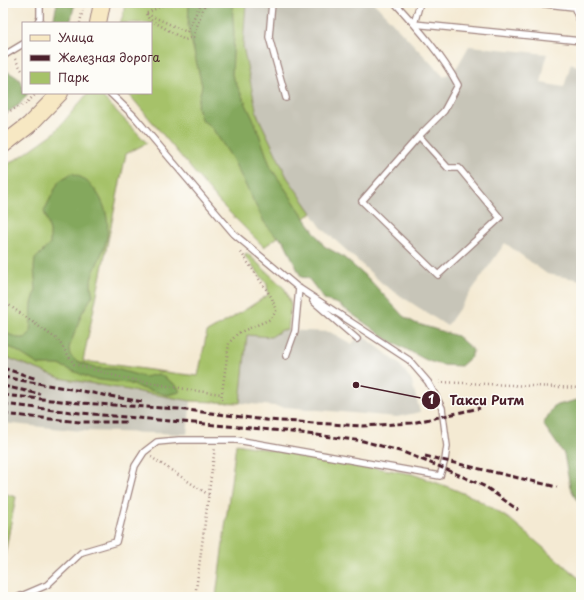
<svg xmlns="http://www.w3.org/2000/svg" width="584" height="600" viewBox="0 0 584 600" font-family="'Playpen Sans',sans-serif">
<rect width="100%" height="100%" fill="#fdfcf7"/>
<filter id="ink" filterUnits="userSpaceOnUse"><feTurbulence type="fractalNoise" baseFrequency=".025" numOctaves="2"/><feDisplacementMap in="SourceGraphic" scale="8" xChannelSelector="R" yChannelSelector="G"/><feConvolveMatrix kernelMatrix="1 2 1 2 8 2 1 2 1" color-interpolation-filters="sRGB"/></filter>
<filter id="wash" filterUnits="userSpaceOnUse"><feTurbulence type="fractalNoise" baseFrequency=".012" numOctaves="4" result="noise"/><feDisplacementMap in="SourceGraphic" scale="16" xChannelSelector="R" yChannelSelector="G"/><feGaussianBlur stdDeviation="0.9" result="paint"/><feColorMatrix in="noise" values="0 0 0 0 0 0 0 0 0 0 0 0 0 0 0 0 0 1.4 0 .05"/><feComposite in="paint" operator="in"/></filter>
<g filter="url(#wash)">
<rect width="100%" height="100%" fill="#f4ead3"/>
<!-- industrial -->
<path fill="#c7c5b8" d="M246,3h128l70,74 13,-10 12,-21 78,8 -6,29 23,4 7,-24 10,5v212l-34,-6 -42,-31 -58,83 -63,-41 -63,-58 -34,-50 -30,-63 -14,-68z
M282,330l48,2 22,12 9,-10 37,29 7,8 7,11 8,30 -23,5 -157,-14 7,-68 24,2z
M3,356l57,22 131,23 -4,33 -105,-3 -79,-8z"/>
<!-- green -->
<path fill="#a6c269" stroke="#78704a" d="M125,3h121l-3,43 14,68 30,63 25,36 -48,34 -44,-44 -92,-110h23v-70h-31l3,-8z
M88,93h11l48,50 -21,11 -43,207c38,4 76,11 115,15l9,-44 25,-14 36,-23 -1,-11 -23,-29 3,-2 38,36 6,16 -3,25h-6l-11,7 -24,-2 -7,68 -49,-2 -131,-23 -57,-22v-189l20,-12 31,-22z
M236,444l176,30 39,14 24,10 36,22 70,60v17h-365z
M3,493l13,4 -13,67z"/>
<!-- forest -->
<path fill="#84a85d" stroke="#676444" d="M57,3h18l-5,20h-17z
M189,3h43l2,31 -2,41 23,48 16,45 53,78 18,10 27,23 34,37 12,7 42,13 16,14 -2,7 -10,9 -19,-1 -14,-4 -41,-22 -49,-35 -13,-4 -17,-22 -7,-1 -17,-36 -11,-8 -9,-11 -32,-64 -20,-30 -11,-9 -4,-13 5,-20 -14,-60z
M6,71c11,6 17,8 17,22h4v2l-8,10 -16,10v-43z
M72,173c28,10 42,44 33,72 -3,10 -14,29 -14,38 0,4 1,8 2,12l-11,18 -13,35 1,7 5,5 20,8 21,1 28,8 15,-3 18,12 3,6 -13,3 -26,-7 -13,-5 -36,-4 -33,-14h-20l-27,-17 -9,-1v-15l15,6h7l5,-5 2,-29 4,-15 -2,-21 1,-9 15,-15v-13l-6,-20 15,-30z
M581,399l-2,25 2,5v79l-11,-21 -6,-33 -21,-30 11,-18z"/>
</g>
<g filter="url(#ink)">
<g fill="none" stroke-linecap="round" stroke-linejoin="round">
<!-- lane casing -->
<g stroke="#9f847f" stroke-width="8">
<path id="lane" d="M272,3l-3,34 17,61
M395,3c23,25 47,52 63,82l-14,26 -25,25 -57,65 76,74 62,-57 -41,-50h-11l-29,-32
M537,3l37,4 -2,-4
M574,7l7,16
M37,23l3,-5v-15
M414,24l167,17
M414,24l6,-21
M3,56l20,-12
M110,93l24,23 100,118 67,56
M313,301l44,38
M286,356l9,-25 4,-43
M19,597l28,-12 35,-33 34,-10 19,-76 9,-14 13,-10 22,-2h58l203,36 5,-16 2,-14 -4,-30 -1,-8 -14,-26 -19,-22 -110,-72"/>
</g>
<!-- secondary casing -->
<g stroke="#9f847f" stroke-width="18">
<path id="secondary" d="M98,23l4,-20
M3,145l26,-20 31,-32"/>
</g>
<!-- path -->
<path stroke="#9f847f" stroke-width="2.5" stroke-dasharray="1 3" stroke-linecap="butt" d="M147,13l20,-10
M146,14l3,5 36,21 8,-3 11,-31 -1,-3
M147,14l40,18 14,-29
M80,23l4,-20
M15,59l8,13
M3,114l22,-10 12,-11
M3,301l55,39 16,24 49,14 74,13 25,3
M439,382l142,6
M221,400l8,-57 9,-10 33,-14 5,-8 -4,-13 -32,-47
M151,457l58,38
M195,597l20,-150"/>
<!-- lane -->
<use href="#lane" stroke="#fff" stroke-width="5.5"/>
<!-- secondary -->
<use href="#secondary" stroke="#f7e8c3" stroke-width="16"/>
<!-- rail -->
<path stroke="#4a1f2b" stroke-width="3" stroke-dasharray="6 3" stroke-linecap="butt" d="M3,368l34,11
M3,377l140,25
M3,386l37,8
M3,395l77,8 99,6 87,11 96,6 50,-3 68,-15
M3,404l77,9 204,18 79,10 40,11 40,16 43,19 32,23
M3,414l77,8h46
M425,456l132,31"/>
</g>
</g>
<!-- callouts -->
<path fill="none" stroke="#4a1f2b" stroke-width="1.5" d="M356 385L431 400"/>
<g fill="#4a1f2b" stroke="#fdfcf7" stroke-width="1.5">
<circle cx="356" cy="385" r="4"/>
<circle cx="431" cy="400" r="10"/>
</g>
<g font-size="12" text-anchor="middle" font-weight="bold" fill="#fff">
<text x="431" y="404">1</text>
</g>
<g font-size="13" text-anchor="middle" font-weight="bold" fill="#4a1f2b" stroke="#fdfcf7" stroke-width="3" stroke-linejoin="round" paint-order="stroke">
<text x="487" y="405">Такси Ритм</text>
</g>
<!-- margin -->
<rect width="584" height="600" fill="none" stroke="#fdfcf7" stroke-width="16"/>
<!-- legend -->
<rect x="22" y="22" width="130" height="72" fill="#fdfcf7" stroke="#b5a4a5"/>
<rect x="30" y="35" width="20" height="6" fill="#f7e8c3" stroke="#b5a4a5"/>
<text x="58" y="42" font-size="12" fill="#4a1f2b">Улица</text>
<rect x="30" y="55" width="20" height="6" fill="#4a1f2b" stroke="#b5a4a5"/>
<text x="58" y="62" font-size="12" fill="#4a1f2b">Железная дорога</text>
<rect x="30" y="72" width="20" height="12" fill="#a6c269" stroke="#b5a4a5"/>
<text x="58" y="82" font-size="12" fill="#4a1f2b">Парк</text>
</svg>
